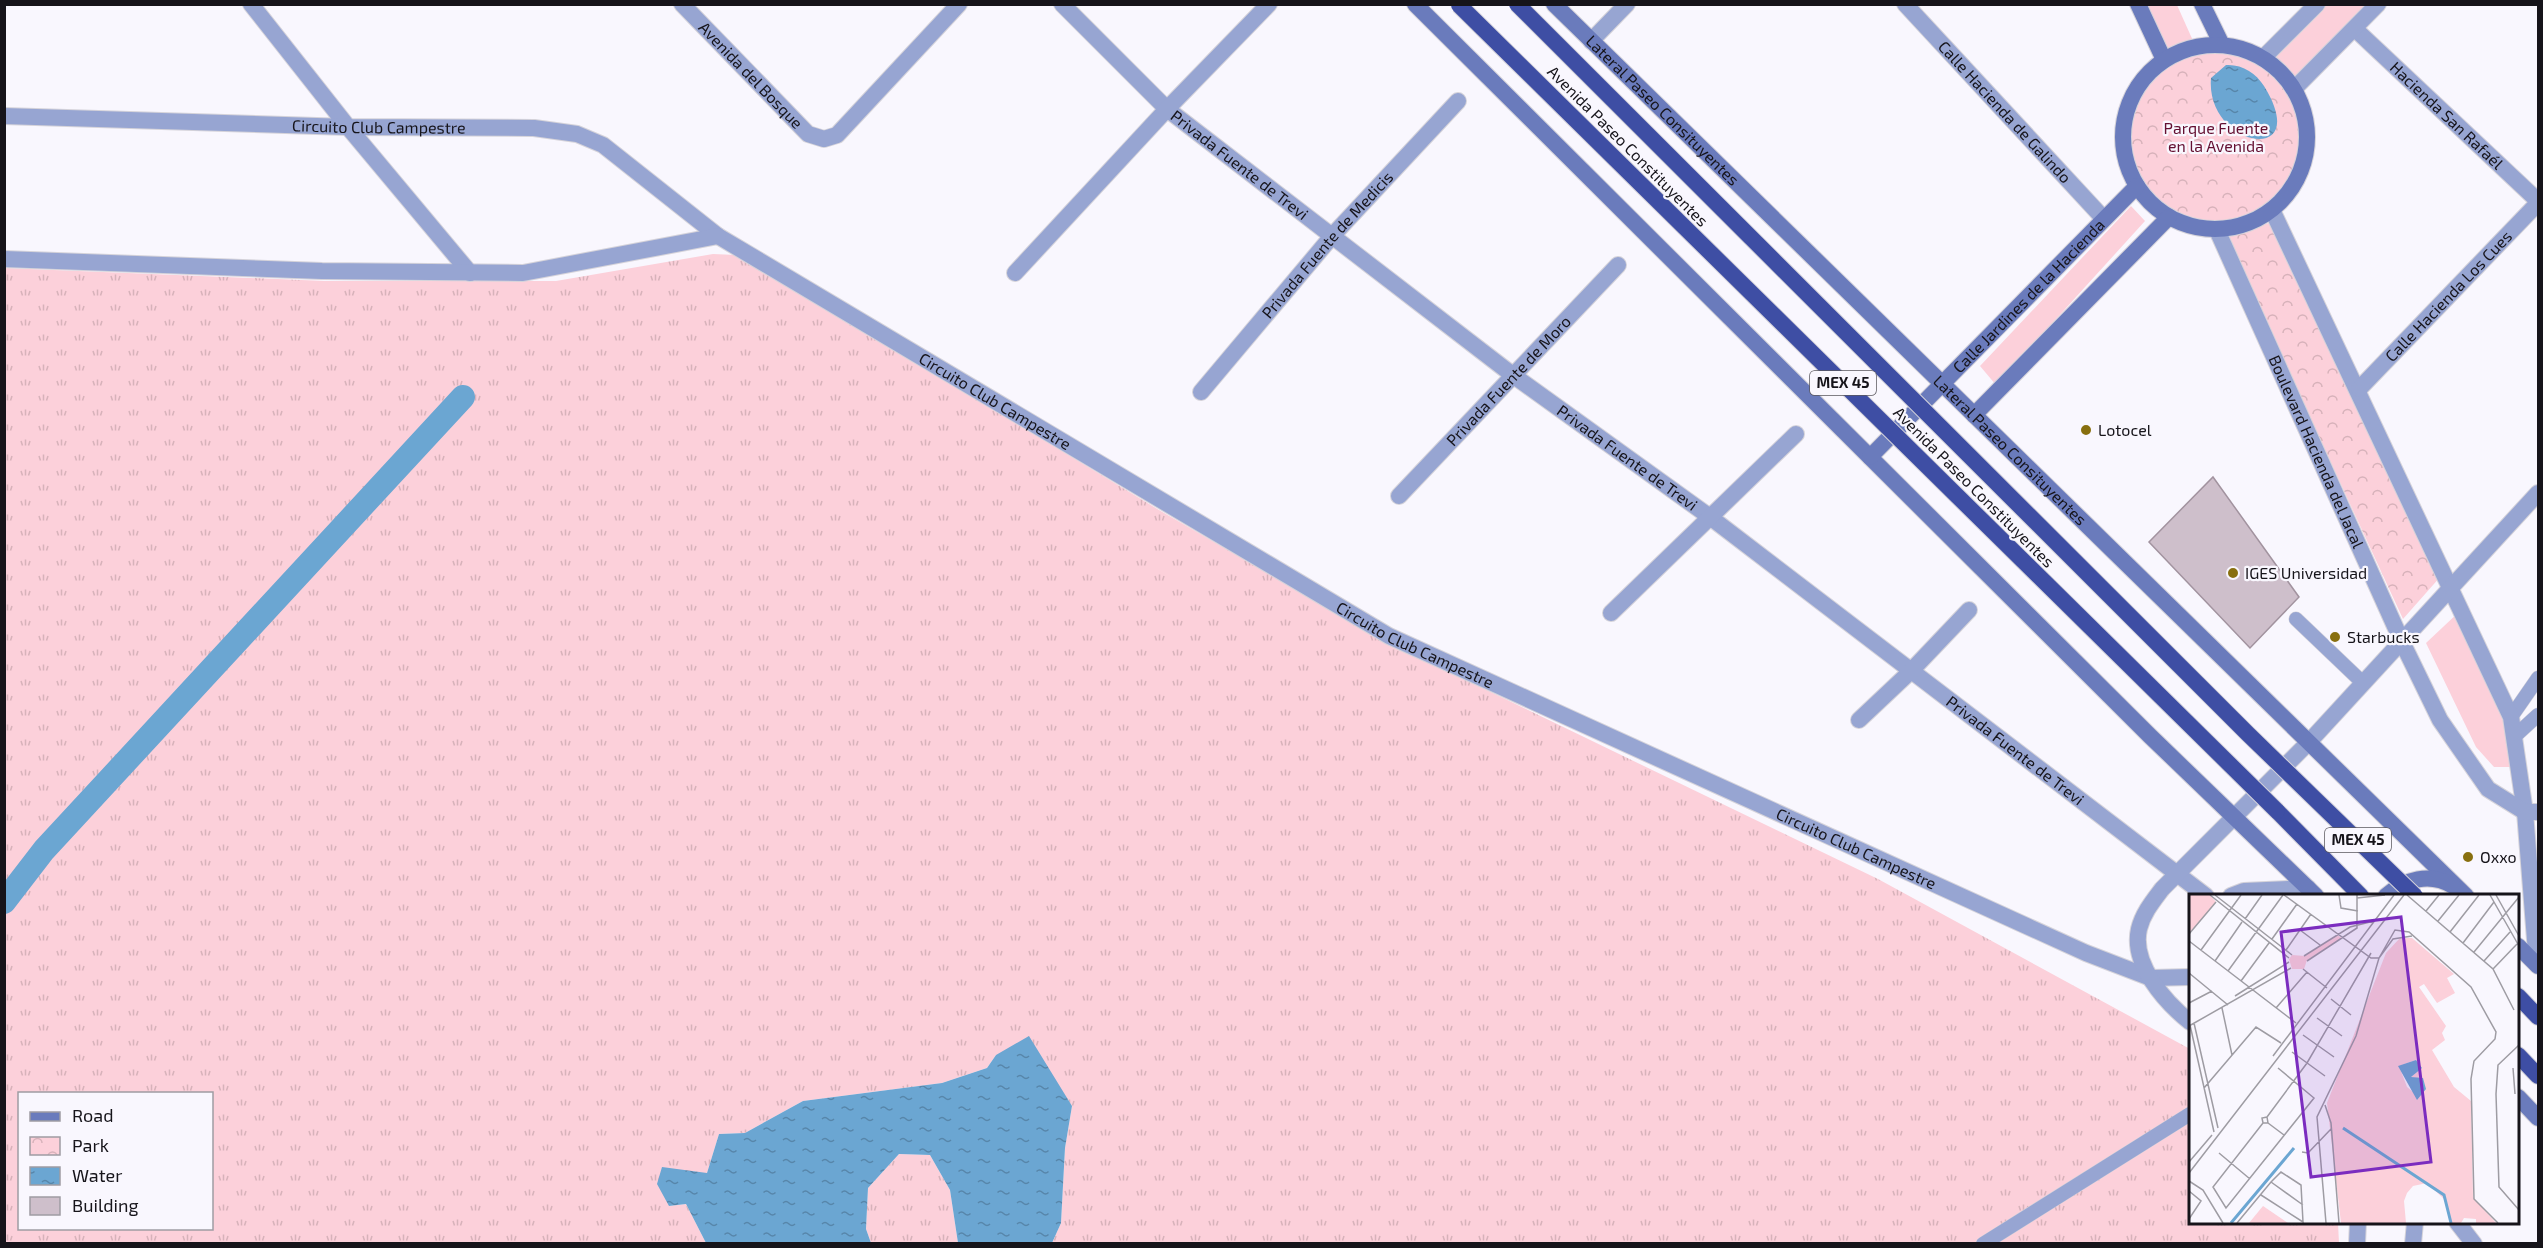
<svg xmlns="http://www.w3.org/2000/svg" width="2543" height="1248" viewBox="0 0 2543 1248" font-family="'Exo 2',sans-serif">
<defs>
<pattern id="grass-tufts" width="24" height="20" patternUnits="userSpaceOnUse" patternTransform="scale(1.5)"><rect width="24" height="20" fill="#fcd0da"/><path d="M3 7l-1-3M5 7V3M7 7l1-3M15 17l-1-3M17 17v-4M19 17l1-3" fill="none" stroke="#d7b2ba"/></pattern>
<pattern id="park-crowns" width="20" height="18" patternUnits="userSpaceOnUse" patternTransform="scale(1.5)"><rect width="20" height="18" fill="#fcd0da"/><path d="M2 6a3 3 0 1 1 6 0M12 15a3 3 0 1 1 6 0" fill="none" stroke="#d7b2ba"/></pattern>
<pattern id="water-ripples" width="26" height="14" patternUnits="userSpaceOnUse" patternTransform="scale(1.5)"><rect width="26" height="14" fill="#6ba6d2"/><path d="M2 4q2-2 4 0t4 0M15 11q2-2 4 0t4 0" fill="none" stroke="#5786aa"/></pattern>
</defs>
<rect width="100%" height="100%" fill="#f9f7fe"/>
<!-- grass -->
<path fill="url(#grass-tufts)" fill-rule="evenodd" d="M713,254l23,1 22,11 401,244 226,131 493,238 312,170v173l148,1 1,20h-1287l9,-20 4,-75 7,-42 -12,-18 -64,-33 -9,13 -45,15 -139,18 -58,32 -26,1 -12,39 -38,33 17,-2 20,39 -701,1v-976l320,13h231zM20,1094h192v134h-192z
M899,1154l31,1 20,35 8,53h-87l-5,-14 2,-41z"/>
<!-- park -->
<path fill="url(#park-crowns)" d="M2123 138a92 92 0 1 1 184 0a92 92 0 1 1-184 0Z
M2273,222l168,354 -38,43 -177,-384z"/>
<!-- garden -->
<path fill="#fcd0da" d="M2146,5h31l17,38 -26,8z
M2322,5h46l-72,77 -25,-22z
M2131,206l14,15 -149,164 -16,-19z
M2460,611l45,108 7,48h-18l-18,-20 -50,-104z"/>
<!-- water -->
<path fill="url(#water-ripples)" d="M2226,65c16,-1 30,8 38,21 50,81 -59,62 -53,-8z
M1029,1036l43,70 -7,42 -4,75 -9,20h-94l-8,-53 -20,-35 -31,-1 -31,34 -2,41 5,14h-165l-20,-39 -17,2 -12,-22 5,-17 45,6 12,-39 26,-1 58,-32 139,-18 45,-15 9,-13z"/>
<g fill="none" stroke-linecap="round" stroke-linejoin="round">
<!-- canal -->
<path stroke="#6ba6d2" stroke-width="24" d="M4,902l40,-52 419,-453"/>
</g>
<!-- building -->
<path fill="#cebfcb" stroke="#a2939f" stroke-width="1.5" d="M2213,477l86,120 -49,51 -101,-106z"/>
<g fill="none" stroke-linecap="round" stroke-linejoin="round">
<!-- service casing -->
<g stroke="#d5d3da" stroke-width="15">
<path id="service" d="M2296,619l67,64
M2511,717l27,-39
M2515,736l23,-21
M1983,1244l207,-130"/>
</g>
<!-- minor casing -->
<g stroke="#d5d3da" stroke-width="18">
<g id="minor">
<path d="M251,4l97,123 122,146"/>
<path id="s1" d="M682,4l126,130 16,5 13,-4 122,-131"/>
<path id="s2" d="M1062,4l105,105 347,267 196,141 496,379"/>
<path id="s3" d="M1905,4l199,215"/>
<path id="s4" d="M2355,29l183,172"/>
<path d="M1591,41l36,-37"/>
<path d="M2263,58l54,-54"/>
<path d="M2294,89l84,-85"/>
<path id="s5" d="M4,116l344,11 186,1 43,6 26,11 115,91 671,400 697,317 65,25 39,-1"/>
<path d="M2272,210l239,507 14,95 12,153"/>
<path id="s6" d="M2217,230l185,412 38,78 48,69 37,23h13"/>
<path d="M4,259l318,12 201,2 195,-37"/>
<path d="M1015,273l152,-164 102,-105"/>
<path id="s7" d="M2359,389l179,-186"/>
<path id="s8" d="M1201,392l132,-157 125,-134"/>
<path id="s9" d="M1399,496l219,-231"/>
<path d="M1611,613l185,-179"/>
<path d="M1859,720l52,-49 58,-61"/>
<path d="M2231,896l13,-5 64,-3"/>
<path d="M2190,1022c-25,-20 -59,-58 -51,-93 4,-16 14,-28 23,-40l147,-147 229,-249"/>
<path d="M2457,1222l17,22"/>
<path d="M2357,1244l1,-22"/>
<path d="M2413,1244l2,-22"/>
</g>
</g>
<!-- secondary casing -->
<g stroke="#d5d3da" stroke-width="18">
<g id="secondary">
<path d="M1415,4l735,732 166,160"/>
<path id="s10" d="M1554,4l912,892"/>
<path d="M2138,4l26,56"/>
<path d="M2202,4l20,41"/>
<circle cx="2215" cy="137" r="92"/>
<path d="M1974,415l195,-198"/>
<path id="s11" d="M1870,457l267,-271"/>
<path d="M2386,896c19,-17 44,-24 67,-10"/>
<path d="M2518,946l20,20"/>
<path d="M2518,1097l20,21"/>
</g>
</g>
<!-- trunk casing -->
<g stroke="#d5d3da" stroke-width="18">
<path id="trunk" d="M2277,811l84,85
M2518,996l20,21
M2518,1055l20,21"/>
</g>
<!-- service -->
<use href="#service" stroke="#97a5d2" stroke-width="14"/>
<!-- minor -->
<use href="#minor" stroke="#97a5d2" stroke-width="16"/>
<!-- secondary -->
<use href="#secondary" stroke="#6a7bbc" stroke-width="16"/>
<!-- trunk -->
<use href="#trunk" stroke="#3e4ea4" stroke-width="16"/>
<!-- trunk-bridge casing -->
<g stroke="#d5d3da" stroke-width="18" stroke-linecap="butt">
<path id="trunk-bridge" d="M1517,4l731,730 167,162
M1459,5l818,806"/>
</g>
<!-- trunk-bridge -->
<use href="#trunk-bridge" stroke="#3e4ea4" stroke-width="16"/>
</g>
<!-- markers -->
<g fill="#886f0f" stroke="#f9f7fe" stroke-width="2">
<circle cx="2086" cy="430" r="6"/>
<circle cx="2233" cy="573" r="6"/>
<circle cx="2335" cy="637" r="6"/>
<circle cx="2468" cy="857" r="6"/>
</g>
<g text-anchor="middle" stroke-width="4.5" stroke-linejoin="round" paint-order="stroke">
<!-- shield labels -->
<g fill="#f9f7fe" stroke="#5a585e" stroke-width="1.5">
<rect x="1810" y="371" width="66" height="24" rx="4.5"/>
<rect x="2325" y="828" width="66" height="24" rx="4.5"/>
</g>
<g font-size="15" font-weight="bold" fill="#16141a">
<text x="1843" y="388">MEX 45</text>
<text x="2358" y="845">MEX 45</text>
</g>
<!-- street labels -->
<g font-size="16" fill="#16141a" stroke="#f9f7fe">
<text dy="6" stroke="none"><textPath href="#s1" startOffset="99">Avenida del Bosque</textPath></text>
<text dy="6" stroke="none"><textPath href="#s10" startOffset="152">Lateral Paseo Consituyentes</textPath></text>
<text dy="6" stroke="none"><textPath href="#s3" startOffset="147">Calle Hacienda de Galindo</textPath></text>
<text dy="6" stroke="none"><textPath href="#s4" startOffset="126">Hacienda San Rafaél</textPath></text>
<text dy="6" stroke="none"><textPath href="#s5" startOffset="375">Circuito Club Campestre</textPath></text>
<text transform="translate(1628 146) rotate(45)" y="6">Avenida Paseo Constituyentes</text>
<text dy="6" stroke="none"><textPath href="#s2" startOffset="240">Privada Fuente de Trevi</textPath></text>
<text dy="6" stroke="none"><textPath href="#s8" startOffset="194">Privada Fuente de Medicis</textPath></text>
<text dy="6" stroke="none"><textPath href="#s11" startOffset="226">Calle Jardines de la Hacienda</textPath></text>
<text dy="6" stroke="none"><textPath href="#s7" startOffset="129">Calle Hacienda Los Cues</textPath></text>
<text dy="6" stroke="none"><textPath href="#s9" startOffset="159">Privada Fuente de Moro</textPath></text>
<text dy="6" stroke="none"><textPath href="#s5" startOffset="1071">Circuito Club Campestre</textPath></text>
<text dy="6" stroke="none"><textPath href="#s10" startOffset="638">Lateral Paseo Consituyentes</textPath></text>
<text dy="6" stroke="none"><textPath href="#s6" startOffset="243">Boulevard Hacienda del Jacal</textPath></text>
<text dy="6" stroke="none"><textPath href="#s2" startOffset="726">Privada Fuente de Trevi</textPath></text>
<text transform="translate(1974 487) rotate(45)" y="6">Avenida Paseo Constituyentes</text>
<text dy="6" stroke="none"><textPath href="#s5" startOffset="1557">Circuito Club Campestre</textPath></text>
<text dy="6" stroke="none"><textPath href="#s2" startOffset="1212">Privada Fuente de Trevi</textPath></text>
<text dy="6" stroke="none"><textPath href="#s5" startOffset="2043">Circuito Club Campestre</textPath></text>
</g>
<!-- park labels -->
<g font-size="16" fill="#641032" stroke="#f9f7fe">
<text x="2216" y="134">Parque Fuente<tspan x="2216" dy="18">en la Avenida</tspan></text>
</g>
<!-- poi labels -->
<g font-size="16" fill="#16141a" stroke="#f9f7fe" text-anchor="start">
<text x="2098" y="436">Lotocel</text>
<text x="2245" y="579">IGES Universidad</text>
<text x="2347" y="643">Starbucks</text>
<text x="2480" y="863">Oxxo</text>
</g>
</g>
<!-- overview -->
<g transform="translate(2189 894)">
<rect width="330" height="330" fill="#f9f7fe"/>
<path d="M211,44h12l42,36 -7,4 8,15 -18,10 -13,-19 -5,3 27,39 -4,7 3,7 -13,10 22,37 17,14 2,96 23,26h-20v-4l-12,-1 -3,5h-11l-5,-23 -18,-17 -14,3 -6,7 -3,8 2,22h-65l-14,-120 59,-150zM227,166l3,10 -8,7 8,2v18l-12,-10 -8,-21z" fill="#fcd0da" fill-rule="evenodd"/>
<path d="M0,1h21l6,7 -27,32zM148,41l5,3 -35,22 -3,9h-12l-3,-10 3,-4 13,1z" fill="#fcd0da"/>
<path d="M74,312l25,17h-39z" fill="#fcd0da"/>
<path d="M227,166l6,8 -11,9 12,1 3,11 -9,11 -19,-34z" fill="#6ba6d2"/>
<path fill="none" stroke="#6ba6d2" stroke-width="3" d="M154,234l101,67 7,28M42,329l63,-75"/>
<path fill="none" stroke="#9e9ca3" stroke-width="1.5" d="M21,1l79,63M26,1l77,60M95,1l87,63h8M150,1l2,13 17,3M218,1l86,74 21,41M301,1l29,51M307,1l23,41M168,4l28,-3M237,17l13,-16M56,25l17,-24M249,27l21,-26M111,36l20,15M261,38l29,-37M0,40l27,-32M83,45l25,-35M0,47l107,82M274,49l31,-41M12,56l40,-55M97,56l25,-36M285,58l45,-55M115,62l46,-29 24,-6M190,64l16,-28 14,2 62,55 25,45 -1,7 -21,22 -3,18 3,120 24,24M26,67l27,-39M118,67l50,-33v-33M295,67l26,-29M114,75l24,19M304,75l24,-25M39,77l55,-76M0,79l39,32M52,87l28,-38M46,102l54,-34M142,105l20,16M0,109l23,-12M33,114l10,47M87,114l31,-36M128,124l25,18M5,129l24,105M1,131l24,107M0,132l102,-58M114,141l31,22M330,151l-21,20 -2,29 3,93 20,23M103,158l33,24M84,162l121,-161M324,174l2,26M15,194l52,-61 25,16M136,211l6,18 8,100M78,223l1,6h-5l-1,-5 5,-1 40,-54 64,-110M74,229l-50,64 13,21 88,-110 -36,-30M79,229l16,12M113,258l6,1 23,-24M30,259l31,26M0,268l23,-27M0,279l215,-278M0,287l14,9 20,33M82,288l32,23M0,297l12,10 -12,18M48,329l34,-41 10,-10 20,13 2,37 -42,-27M137,329l-9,-106 39,-81 23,-78 14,-19 19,-3"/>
<path fill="#7b2cbf" fill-opacity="0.15" stroke="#7b2cbf" stroke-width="3" d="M212,23l30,245 -120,15 -30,-245z"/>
<rect width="330" height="330" fill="none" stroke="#16141a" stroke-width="3"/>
</g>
<!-- border -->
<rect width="2543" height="1248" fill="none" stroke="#16141a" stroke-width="12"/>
<!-- legend -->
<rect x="18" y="1092" width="195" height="138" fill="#f9f7fe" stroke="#9e9ca3" stroke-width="1.5"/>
<rect x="30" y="1112" width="30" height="9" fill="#6a7bbc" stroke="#9e9ca3" stroke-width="1.5"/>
<text x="72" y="1122" font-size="18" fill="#16141a">Road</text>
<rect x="30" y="1137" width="30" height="18" fill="url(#park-crowns)" stroke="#9e9ca3" stroke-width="1.5"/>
<text x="72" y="1152" font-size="18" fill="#16141a">Park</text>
<rect x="30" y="1167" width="30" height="18" fill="url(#water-ripples)" stroke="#9e9ca3" stroke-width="1.5"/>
<text x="72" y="1182" font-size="18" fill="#16141a">Water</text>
<rect x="30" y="1197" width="30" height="18" fill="#cebfcb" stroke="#9e9ca3" stroke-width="1.5"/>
<text x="72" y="1212" font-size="18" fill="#16141a">Building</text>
</svg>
